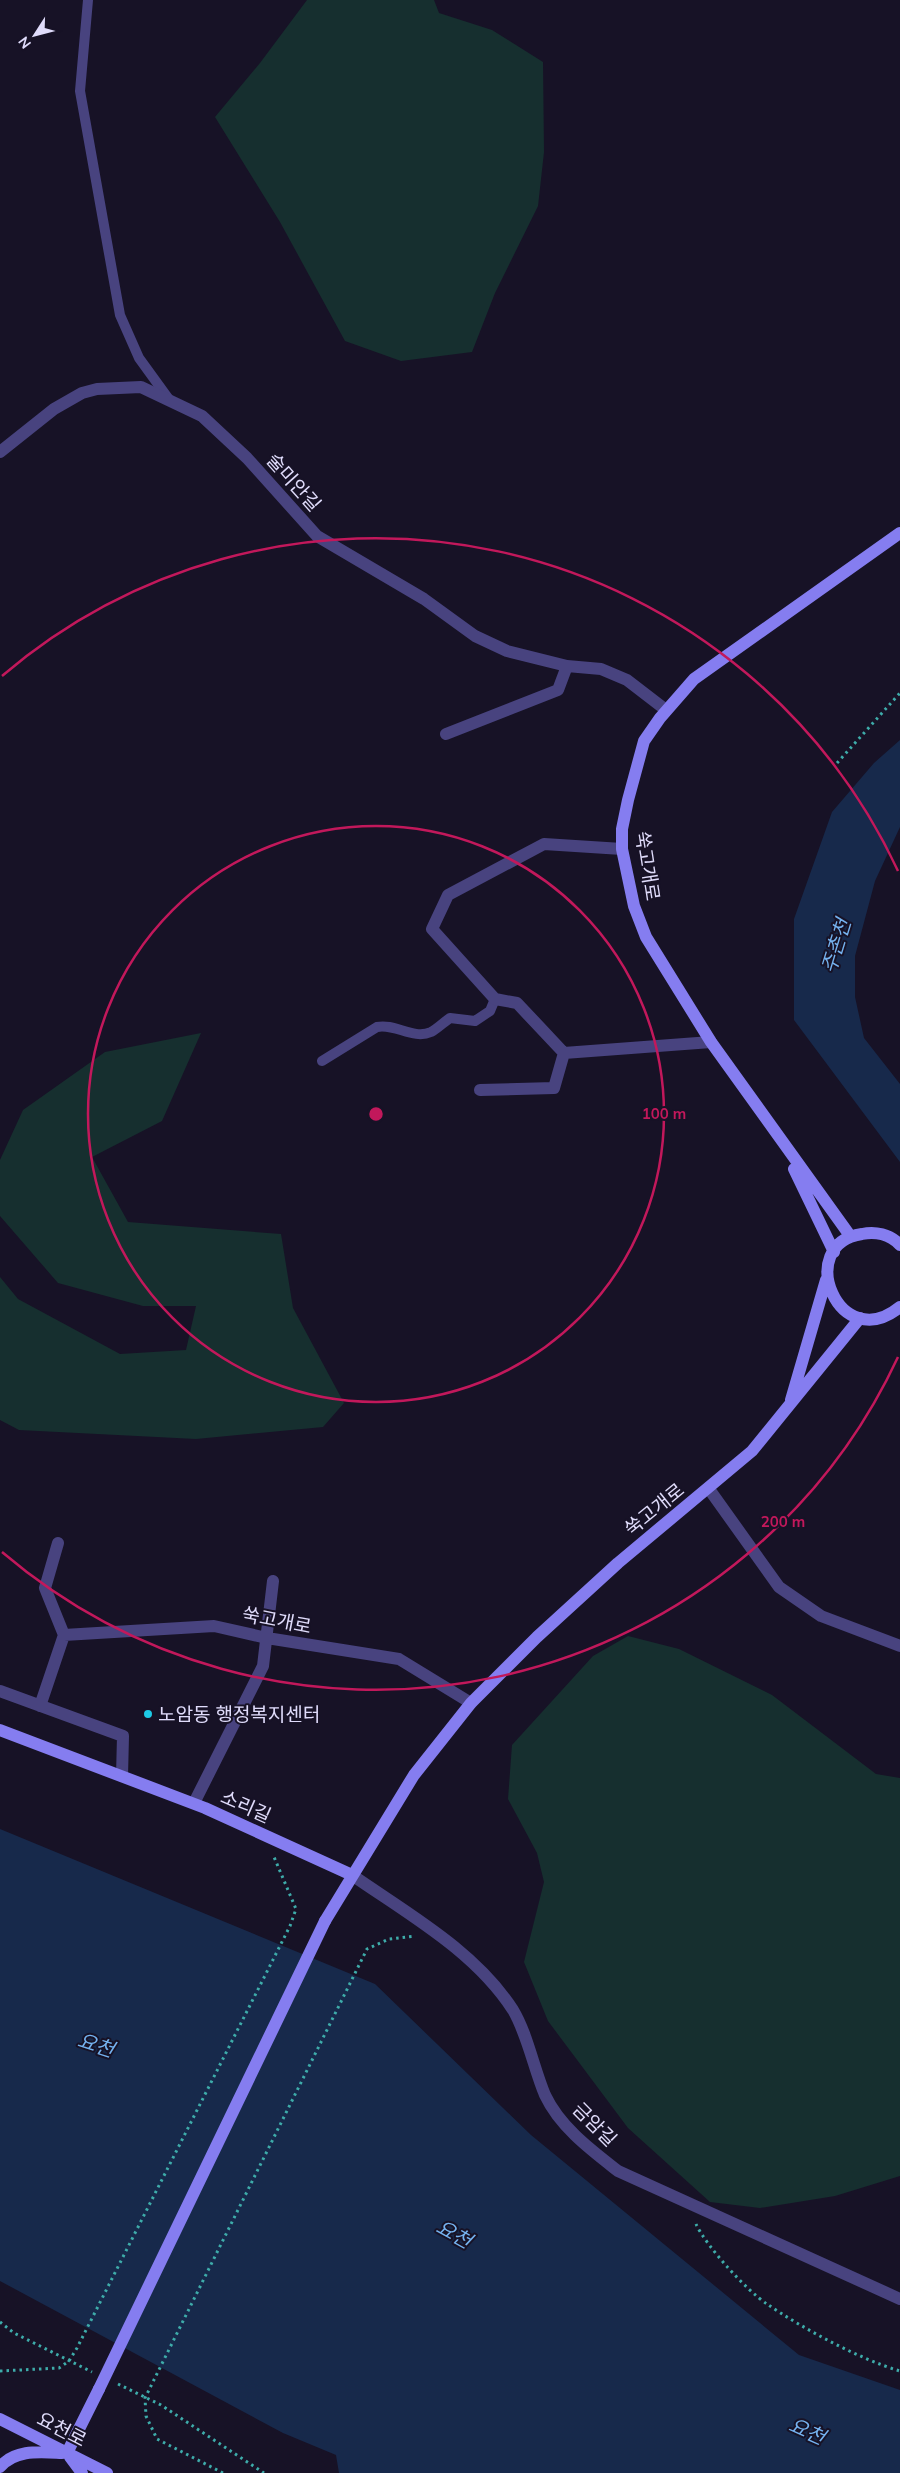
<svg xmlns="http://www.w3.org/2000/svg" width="900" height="2473" viewBox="0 0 900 2473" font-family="Mulish,'Noto Sans KR',sans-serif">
<rect width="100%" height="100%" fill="#171226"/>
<!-- green -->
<path fill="#162f2f" d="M307,0h127l5,13 53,17 51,32 1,90 -6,54 -43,87 -23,59 -71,9 -56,-20 -65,-119 -65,-105 45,-54z
M201,1033l-39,88 -70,36 36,65 153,12 12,74 51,95 -21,24 -127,12 -177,-9 -19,-10v-143l18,22 102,55 66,-4 10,-44h-53l-85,-23 -58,-67v-56l23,-50 82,-58z
M628,1636l51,13 93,46 104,79 24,4v398l-65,20 -75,12 -50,-6 -82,-74 -80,-107 -24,-59 20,-80 -7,-29 -29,-54 4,-54 81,-89z"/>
<!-- water -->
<path fill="#17294b" d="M900,740v87l-25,54 -20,75v41l9,41 36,46v78l-106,-142v-101l38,-107 42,-49z
M0,1829l375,155 156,151 268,220 101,35v83h-561l-3,-18 -53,-22 -283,-152z"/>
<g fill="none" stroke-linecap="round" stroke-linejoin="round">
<!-- path -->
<path stroke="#3eacaa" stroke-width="3" stroke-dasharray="2.5 4" stroke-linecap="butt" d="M837,763l63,-70
M696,2224c10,22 51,67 71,80 35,24 92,55 133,67
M0,2322l14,11 78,39
M0,2371l59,-3 10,-7 8,-13 213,-422 6,-17 -22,-52
M118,2384l43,21 103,68
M223,2473l-66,-34 -11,-23 -1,-18 222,-449 22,-10 26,-3"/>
<!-- lane -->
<path stroke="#48437f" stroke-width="10" d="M88,0l-8,91 40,224 19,43 29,40
M322,1061l55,-34c18,-4 36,13 54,5 6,-3 13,-10 19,-14l25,3 15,-10 5,-12"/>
<!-- street -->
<path stroke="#48437f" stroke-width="12" d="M0,452l54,-43 28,-16 15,-4 44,-2 61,29 45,42 70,78 107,63 51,37 32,15 60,15
M446,734l112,-44 9,-24 34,3 26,11 39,30
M564,1053l-47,-50 -22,-4 -63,-70 16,-34 96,-51 78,5
M480,1090l74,-2 10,-35 147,-11
M709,1489l70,98 42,29 79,30
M64,1635l150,-9 53,12 132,21 72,44
M0,1691l123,45 -1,40
M40,1706l24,-71 -19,-47 13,-45
M194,1803l69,-137 10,-85
M352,1875c56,39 123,76 161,135 14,23 21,59 32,85 15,32 46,55 73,76l282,128"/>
<!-- secondary -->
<path stroke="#857df0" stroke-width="12" d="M794,1169l40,83
M851,1237l-140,-195 -65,-105 -12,-31 -12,-57v-20l6,-29 16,-59 16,-23 34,-39 206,-146
M900,1245c-10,-11 -25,-14 -38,-11 -69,10 -23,123 38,73
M791,1400l35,-120
M0,1730l205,78 147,67
M325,1921l89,-146 57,-72 66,-66 81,-74 134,-112 108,-133
M0,2419l107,54
M67,2453l32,-64
M70,2457l12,16
M0,2467c15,-18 40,-15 62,-14"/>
<!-- secondary-bridge -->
<path stroke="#857df0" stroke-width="12" d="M99,2389l226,-468"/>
</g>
<!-- distance rings -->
<g fill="none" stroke="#c2185b" stroke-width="2.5">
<circle cx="376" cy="1114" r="288"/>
<path d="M898 1357A576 576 0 0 1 2 1552M2 676A576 576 0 0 1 898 871"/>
</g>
<!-- markers -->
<circle fill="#1dc9e5" stroke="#171226" stroke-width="2" cx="148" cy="1714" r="5"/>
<g text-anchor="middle" stroke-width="4" stroke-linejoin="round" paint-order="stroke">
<!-- street labels -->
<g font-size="19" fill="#e0dcfb" stroke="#171226">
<text transform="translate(294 482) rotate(48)" y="7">술미안길</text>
<text transform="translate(648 866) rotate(81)" y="7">쑥고개로</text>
<text transform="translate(654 1509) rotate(-39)" y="7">쑥고개로</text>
<text transform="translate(277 1620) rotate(11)" y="7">쑥고개로</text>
<text transform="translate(246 1806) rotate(24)" y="7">소리길</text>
<text transform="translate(595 2124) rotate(45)" y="7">금암길</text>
<text transform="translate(62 2429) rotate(27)" y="7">요천로</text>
</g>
<!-- poi labels -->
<g font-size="19" fill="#e0dcfb" stroke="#171226" text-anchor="start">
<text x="158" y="1721">노암동 행정복지센터</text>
</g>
<!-- water labels -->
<g font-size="20" font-style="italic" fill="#75b2ef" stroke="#171226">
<text transform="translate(836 946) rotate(-73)" y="7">주촌천</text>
<text transform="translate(96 2045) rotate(18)" y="7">요천</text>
<text transform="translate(454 2234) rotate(29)" y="7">요천</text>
<text transform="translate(807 2431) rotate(24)" y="7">요천</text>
</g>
</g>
<circle cx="376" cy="1114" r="8" fill="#c2185b" stroke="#171226" stroke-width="2.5"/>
<g font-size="15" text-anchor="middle" font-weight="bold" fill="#c2185b" stroke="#171226" stroke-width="4" stroke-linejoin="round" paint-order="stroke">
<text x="664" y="1119">100 m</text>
<text x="783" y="1527">200 m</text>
</g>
<!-- north arrow -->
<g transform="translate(35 35) rotate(234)" stroke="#171226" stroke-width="4" paint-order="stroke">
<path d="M0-4L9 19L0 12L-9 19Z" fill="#e0dcfb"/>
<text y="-8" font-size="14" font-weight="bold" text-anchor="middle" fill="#e0dcfb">N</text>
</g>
</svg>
